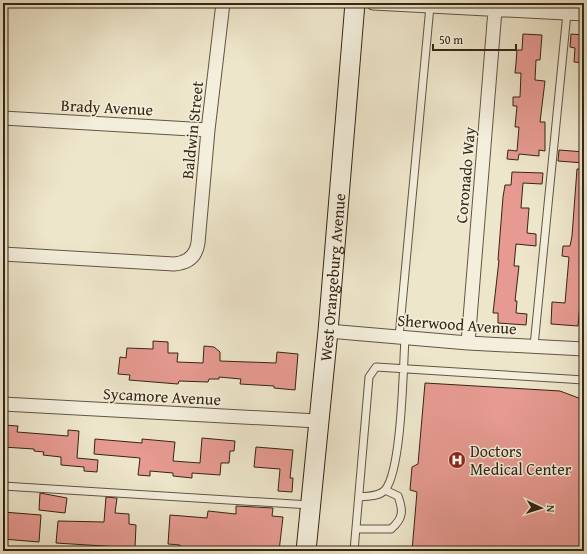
<svg xmlns="http://www.w3.org/2000/svg" width="587" height="554" viewBox="0 0 587 554" font-family="'Gentium Book Plus',serif">
<rect width="100%" height="100%" fill="#eee6cb"/>
<filter id="stains"><feTurbulence type="fractalNoise" baseFrequency=".005" numOctaves="4"/><feColorMatrix values="0 0 0 0 .2 0 0 0 0 .09 0 0 0 0 .02 0 0 0 .5 -.17"/></filter>
<radialGradient id="worn" r=".72"><stop offset=".6" stop-color="#630" stop-opacity="0"/><stop offset="1" stop-color="#630" stop-opacity=".3"/></radialGradient>
<!-- building -->
<path fill="#e69a91" stroke="#342514" d="M523,34l19,1 -2,25h-4l-1,20 10,1 -5,41h5v29l-6,-1v6l-20,-2 -1,6 -11,-1 1,-9 9,1 2,-24h-4l2,-21h-4v-9h7l1,-24h-6l1,-10 1,-13h5z
M571,34l13,1v28l-10,-1 1,-14 -5,-1z
M559,150l25,2v11l-26,-2z
M577,169h7v90l-6,67 -27,-2 1,-22 13,1 4,-46 -7,-1 1,-10h7l2,-10z
M512,172l31,1 -1,11 -19,-1 -2,25h8l-2,25 9,1v12l-20,-2 -2,22h5l-4,35h2l-1,12 11,1 -1,11 -28,-2v-10h-5l6,-53h-1l5,-63 2,-12h6z
M153,341l15,1v11h10l-1,9 26,1 1,-17 10,1 6,5v9l56,2 1,-11 21,2 -3,36 -21,-2v-2l-34,-2 1,-5 -22,-2v2h-10l-1,3 -29,-1 -1,3 -49,-4 1,-5 -12,-1 2,-17 6,1 1,-10 26,1z
M425,383l135,8 24,9v151h-172l5,-59 -7,-2 2,-23 6,-3z
M3,425l15,1 -1,6 51,4v-6l11,1 -2,27 21,2 -1,12 -13,-1v-4l-23,-2v-8l-18,-2 1,-3 -10,-1v-2l-31,-2z
M202,438l33,3 -1,10h-4l-1,12h-8l-1,12 -28,-2v5l-19,-2v-3l-23,-2v5l-12,-1 2,-17 -46,-4 1,-15 47,4v-4l33,3 -2,19 27,2z
M256,447l37,3 -3,28h3l-1,14 -14,-1 2,-22 -26,-2z
M40,493l27,5 -2,15 -26,-3z
M106,497l11,1 -2,15 14,1v10l7,1 -1,23 -79,-5 2,-22 46,1z
M236,506l37,2 -1,8 11,1 -4,34h-100l1,-6 -12,-1 2,-29 37,3 1,-7 28,3z
M3,512l38,3 -2,27 -36,-3z"/>
<g fill="none" stroke-linecap="round" stroke-linejoin="round">
<!-- lane casing -->
<g stroke="#625542" stroke-width="9">
<path id="lane" d="M399,337l31,-331
M534,346l33,-333
M3,486l307,19
M359,497c8,-1 20,0 26,-7 17,-20 18,-122 20,-152
M356,529h35c13,-11 12,-19 7,-33l-13,-6
M354,551l15,-174 7,-10 208,13"/>
</g>
<!-- street casing -->
<g stroke="#625542" stroke-width="15">
<path id="street" d="M373,3l211,11
M3,118l205,12
M3,254l171,10c13,-1 22,-7 24,-21l10,-113 15,-127
M328,331l140,12 116,6
M468,343l27,-333
M3,404l315,17"/>
</g>
<!-- secondary casing -->
<g stroke="#342514" stroke-width="21">
<g id="secondary">
<path id="s1" d="M306,551l22,-220 27,-328"/>
</g>
</g>
<!-- lane -->
<use href="#lane" stroke="#f4efdd" stroke-width="7"/>
<!-- street -->
<use href="#street" stroke="#f4efdd" stroke-width="13"/>
<!-- secondary -->
<use href="#secondary" stroke="#f4efdd" stroke-width="19"/>
</g>
<!-- icons -->
<defs>
<g id="hospital-disc" transform="scale(0.9)"><circle r="9.5" fill="#8f2418" stroke="#f4efdd"/><path d="M-5-5h3v3.5h4V-5h3V5h-3V1.5h-4V5h-3Z" fill="#fff"/></g>
</defs>
<g fill-rule="evenodd">
<use href="#hospital-disc" x="457" y="460"/>
</g>
<g text-anchor="middle" stroke-width="3" stroke-linejoin="round" paint-order="stroke">
<!-- street labels -->
<g font-size="16" fill="#342514" stroke="#f4efdd">
<text transform="translate(107 107) rotate(3)" y="6">Brady Avenue</text>
<text transform="translate(192 130) rotate(-84)" y="6">Baldwin Street</text>
<text transform="translate(465 175) rotate(-85)" y="6">Coronado Way</text>
<text dy="6" stroke="none"><textPath href="#s1" startOffset="275">West Orangeburg Avenue</textPath></text>
<text transform="translate(457 324) rotate(4)" y="6">Sherwood Avenue</text>
<text transform="translate(162 396) rotate(3)" y="6">Sycamore Avenue</text>
</g>
<!-- poi labels -->
<g font-size="16" fill="#342514" stroke="#f4efdd" text-anchor="start">
<text x="470" y="457">Doctors<tspan x="470" dy="18">Medical Center</tspan></text>
</g>
</g>
<!-- margin -->
<rect width="587" height="554" fill="none" stroke="#eee6cb" stroke-width="16"/>
<rect x="4" y="4" width="579" height="546" fill="none" stroke="#342514" stroke-width="2"/>
<rect x="8" y="8" width="571" height="538" fill="none" stroke="#342514"/>
<!-- north arrow -->
<g transform="translate(541 508) rotate(94)" stroke="#f4efdd" stroke-width="3" paint-order="stroke">
<path d="M0-3L7 15L0 10L-7 15Z" fill="#342514"/>
<text y="-6" font-size="11" font-weight="bold" text-anchor="middle" fill="#342514">N</text>
</g>
<!-- scale -->
<path d="M433 44v6h83v-6" fill="none" stroke="#342514" stroke-width="2"/>
<text x="439" y="44" font-size="12" fill="#342514" stroke="#f4efdd" stroke-width="3" paint-order="stroke">50 m</text>
<rect width="100%" height="100%" filter="url(#stains)"/>
<rect width="100%" height="100%" fill="url(#worn)"/>
</svg>
